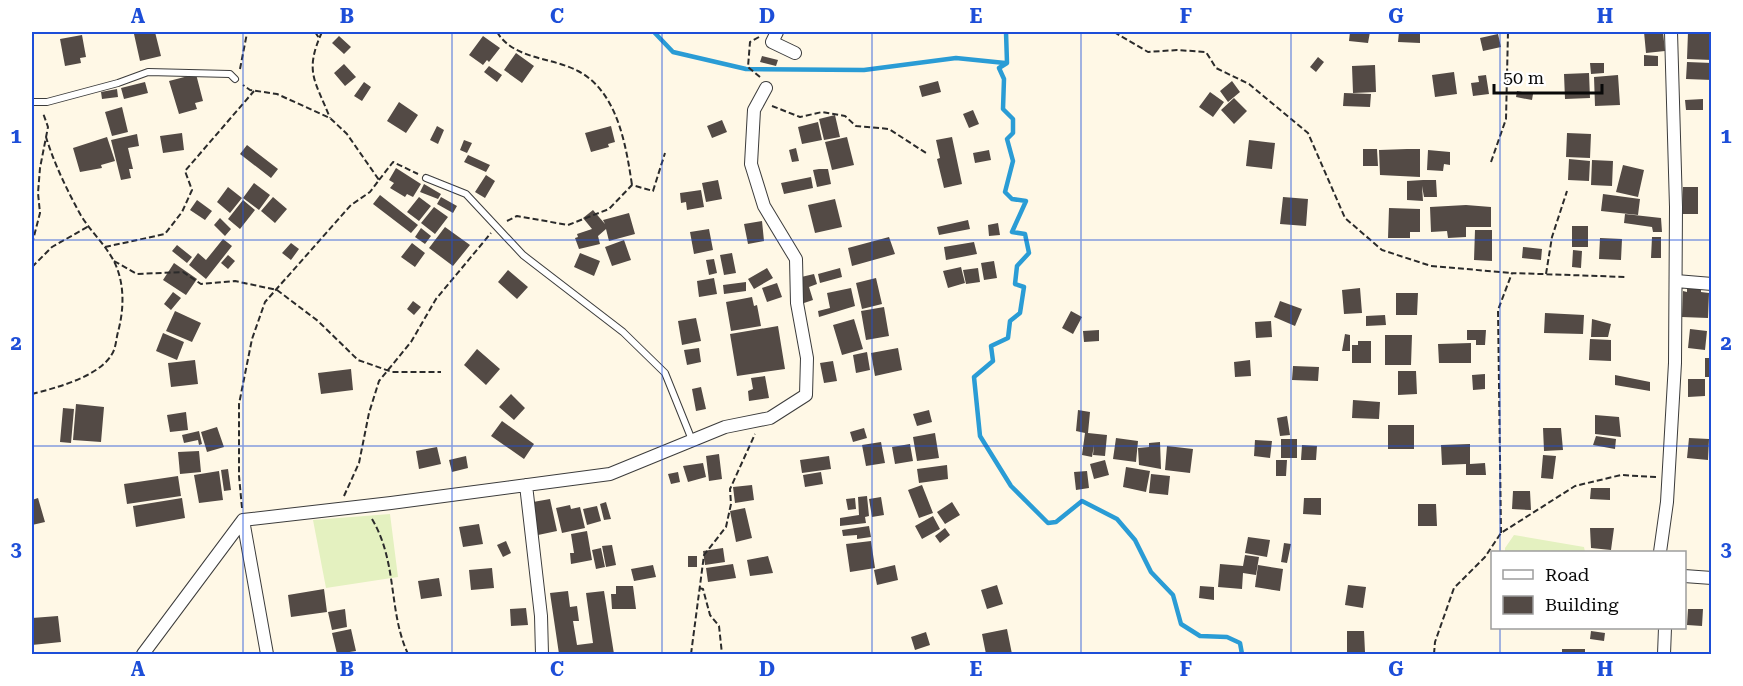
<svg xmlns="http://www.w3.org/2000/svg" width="1743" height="686" viewBox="0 0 1743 686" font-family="'Roboto Serif',serif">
<rect width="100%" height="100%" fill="#fff8e6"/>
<!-- pitch -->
<path fill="#e4f1c0" d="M390,514l8,63 -72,11 -13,-68z
M1514,535l70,12 1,5h-80v-4z"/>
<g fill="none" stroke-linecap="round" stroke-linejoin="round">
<!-- stream -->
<path stroke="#2a9cd5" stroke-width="4.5" d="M654,32l19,20 73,17 118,1 92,-12 49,5
M1006,32l1,31 -8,5 5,11 -1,30 10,10v14l-6,6 6,22 -8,31 7,7 14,2 -14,31 13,2 4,19 -12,13 -2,18 9,3 -4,26 -10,8 -2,17 -17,8 2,15 -19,16 6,59 31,50 37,37 8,-1 26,-21 35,18 18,21 16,32 22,23 8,29 19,12 27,1 13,6 2,11"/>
</g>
<!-- building -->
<path fill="#534a45" d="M146,32h9l6,24 -21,5 -6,-27z
M1350,32h20l-2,11 -19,-2z
M1399,32h21v11l-22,-1z
M1644,32h19l2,19 -19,2z
M1688,32l24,1v27l-25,-1z
M1498,34l3,13 -18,4 -3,-13z
M82,35l4,22 -6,1 1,5 -16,3 -5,-27z
M339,36l12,11 -7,7 -12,-11z
M483,36l17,12 -11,14 -2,-2 -4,5 -14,-10z
M516,53l18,13 -12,17 -18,-13z
M1644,55l14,1v10h-14z
M762,56l16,4 -2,6 -16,-4z
M1318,57l6,5 -8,10 -6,-5z
M1687,62l25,1v17l-26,-1z
M1590,63h14v10l-13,1z
M344,64l12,13 -11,9 -11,-13z
M1375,65l1,27 -23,1 -1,-27z
M489,66l13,9 -5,7 -13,-10z
M1454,72l3,22 -22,3 -3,-22z
M1589,73l1,25 -25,1 -1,-25z
M196,74l7,27 -8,2 2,6 -18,5 -10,-33z
M1486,75l3,19 -16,2 -2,-13 8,-1 -1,-6z
M1618,75l2,30 -25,1 -1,-29z
M938,81l3,11 -19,5 -3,-11z
M1232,81l8,11 -12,10 -8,-11z
M145,82l3,11 -24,6 -3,-11z
M364,82l7,5 -9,14 -8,-5z
M117,89l1,8 -16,2 -1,-7z
M1517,91l16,3 -1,6 -16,-3z
M1210,92l14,10 -11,15 -14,-10z
M1344,93l27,1 -1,13 -27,-1z
M1234,98l13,13 -13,13 -13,-14z
M1703,99v11h-17l-1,-10z
M399,102l19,13 -12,18 -19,-12z
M122,107l6,25 -16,4 -7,-24z
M973,110l6,14 -10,4 -6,-14z
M835,115l5,22 -16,3 -5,-21z
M722,120l5,12 -15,6 -5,-12z
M818,122l4,18 -20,4 -4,-17z
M437,126l7,4 -6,14 -8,-4z
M611,126l4,16 -7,2 1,3 -18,5 -6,-19z
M182,133l2,17 -21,3 -3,-17z
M1567,133l24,1 -1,24 -24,-1z
M137,134l2,12 -11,2 5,21h-4l2,9 -10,2 -10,-40z
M107,137l8,24 -14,4 1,3 -22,4 -7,-24z
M847,137l7,28 -22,5 -7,-28z
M952,137l10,47 -18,4 -7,-29 3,-1 -4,-18z
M464,140l8,3 -5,10 -7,-3z
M1249,140l26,3 -3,26 -26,-3z
M247,145l31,24 -7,9 -31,-24z
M796,148l3,13 -7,1 -3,-12z
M1363,149h14l1,17h-15z
M1407,149h13v28l-40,-2 -1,-25z
M989,150l2,10 -16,3 -2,-10z
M1428,150l22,2v13l-6,-1 -1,7 -16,-1z
M468,155l22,10 -4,7 -22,-10z
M1569,159l21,2 -1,20 -21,-1z
M1592,160l21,1 -1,25 -21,-1z
M1623,165l21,5 -6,27 -22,-5z
M396,168l25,16 -8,13 -6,-3 -2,3 -15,-9 4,-5 -5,-3z
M819,169h9l3,15 -14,3 -4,-17z
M486,175l9,6 -10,17 -10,-6z
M811,177l2,11 -29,6 -3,-11z
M718,180l4,19 -16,3 -4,-19z
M1423,180h13l1,17h-13l-2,-11 1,15 -16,-1v-19z
M254,183l16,12 -11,15 -16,-12z
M424,184l17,10 -3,5 -18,-7z
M228,187l14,11 -12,15 -13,-11z
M1683,187h15v27h-16z
M701,190l3,17 -17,3 -1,-8 -5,1 -1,-10z
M1603,194l37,5 -2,16 -37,-4z
M380,195l38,30 -7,8 -38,-29z
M273,197l14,12 -12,14 -14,-12z
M419,197l12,9 -12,15 -12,-9z
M441,197l16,9 -4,7 -16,-9z
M1283,197l25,2 -2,27 -26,-2z
M835,199l7,28 -27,6 -7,-28z
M197,200l15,11 -7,9 -15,-10z
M243,200l12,10 -15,19 -12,-10z
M1466,205l25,2v20h-25v10l-18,1 -1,-7 -16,1 -1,-25z
M434,207l14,10 -13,17 -14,-11z
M1389,208l31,1v23h-10v6h-22z
M593,210l12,14 -2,-4 26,-7 6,21 -26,7 -3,-12 -8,7 2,8 -21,5 -4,-11 3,-1 -1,-3 15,-5 -9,-11z
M1625,214l36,4 1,14h-9l-1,-5 -28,-4z
M220,218l11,11 -6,7 -11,-11z
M968,220l2,9 -31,6 -2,-8z
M762,221l2,20 -16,3 -4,-20z
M998,223l2,12 -11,1 -1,-11z
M1572,226h16v21h-16z
M445,227l25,18 -17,21 -24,-18z
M421,228l10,8 -6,8 -10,-7z
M709,229l4,21 -19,4 -4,-22z
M1475,230h17v31l-18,-1z
M889,237l6,17 -43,12 -4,-18z
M1652,237h9v21h-10z
M1600,238l22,1 -1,21 -22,-1z
M223,239l9,7 -26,33 -17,-14 9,-12 8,7z
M624,240l7,20 -19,6 -7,-19z
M974,242l3,12 -31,6 -2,-13z
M291,243l8,6 -8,11 -9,-7z
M412,243l13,10 -10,14 -14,-10z
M177,245l15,12 -5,6 -15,-12z
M1523,247l19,2 -1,11 -19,-2z
M1573,250l9,1 -1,17 -9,-1z
M580,253l20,8 -6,15 -20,-9z
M732,253l4,20 -12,2 -4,-20z
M228,255l7,6 -7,8 -7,-6z
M714,259l3,14 -8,2 -3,-15z
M994,261l3,17 -13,2 -3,-17z
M174,263l23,16 -11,16 -23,-15z
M961,267l4,16 -17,5 -5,-17z
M767,268l6,10 -19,11 -6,-10z
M840,268l2,9 -22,6 -2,-9z
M978,268l2,14 -14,2 -3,-14z
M508,270l20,17 -11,12 -19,-17z
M814,274l3,10 -8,3 4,13 -9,3 -7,-25z
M714,278l3,16 -18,3 -2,-16z
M876,278l6,26 -20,5 -6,-26z
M746,282v9l-22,3 -1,-9z
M777,283l5,14 -15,5 -5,-14z
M851,288l4,18 -36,11 -1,-6 12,-3 -3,-15z
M1360,288l2,25 -18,1 -2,-24z
M1687,288l14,1v3l8,1 -1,25 -26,-1 1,-26 4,1z
M173,292l8,6 -10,12 -7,-6z
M1396,293h22l-1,22h-21z
M752,297l2,9 3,-1 4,21 -30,5 -5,-29z
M413,301l8,6 -7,8 -7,-6z
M1280,301l22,8 -7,17 -21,-9z
M884,307l5,29 -23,4 -5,-29z
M175,311l26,12 -9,19 -26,-11z
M1071,311l11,6 -9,17 -11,-6z
M1545,313l39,2 -1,19 -39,-1z
M1385,315l1,10 -20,1v-10z
M696,318l5,23 -19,4 -4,-24z
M854,319l9,30 -21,6 -9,-30z
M1592,319l19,5 -3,13h-17z
M1271,321l1,16 -16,1 -1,-16z
M778,326l7,43 -48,7 -7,-42z
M1690,329l17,2 -2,19 -17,-2z
M1099,330v11l-15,1 -1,-11z
M1467,330h19l-1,15h-9v-5h-9z
M163,333l21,9 -7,18 -21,-9z
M1345,334l5,1v16h-8z
M1385,335h27l-1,30h-26z
M1590,339l21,1v21l-22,-1z
M1358,341h13v22h-19v-18h6z
M1471,343v20h-32l-1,-19z
M699,348l2,14 -14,3 -3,-15z
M898,348l4,22 -27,6 -4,-23z
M477,349l23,20 -14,16 -22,-20z
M867,352l3,18 -14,3 -3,-18z
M1705,358h7v19h-7z
M195,360l3,24 -27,3 -3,-24z
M1250,360l1,16 -16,1 -1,-15z
M833,361l4,20 -13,2 -4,-20z
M1293,366l26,1 -1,14 -26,-1z
M351,369l2,21 -32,4 -3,-21z
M1398,371h18l1,23 -19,1z
M1485,374v15l-12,1 -1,-15z
M1615,375l35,7v9l-35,-6z
M765,376l4,22 -20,3 -1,-10 5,-2 -2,-11z
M1688,379h17v17l-17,1z
M701,387l5,22 -10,2 -4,-22z
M511,394l14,14 -11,12 -15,-13z
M1353,400l27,2 -1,17 -27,-1z
M76,404l28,3 -3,35 -28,-2z
M63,408l11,1 -3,34 -11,-1z
M929,410l3,12 -15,4 -4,-12z
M1078,410l12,2 -2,21 19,2 -2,21 -12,-1 1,-10 -2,12 -10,-2 3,-22 -9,-2z
M186,412l2,18 -18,2 -3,-17z
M1595,415l24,2 2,20 -26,-3z
M1287,416l3,19 -10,1 -3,-18z
M502,421l32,23 -10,15 -33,-23z
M1388,425h26v24h-26z
M217,427l7,20 -17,5 -6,-20z
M864,428l3,10 -14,4 -3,-10z
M1543,428h18l2,22 -19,1z
M199,431l3,13 -3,1 -1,-5 -14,3 -2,-8z
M935,433l4,25 -22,3 -4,-24z
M1596,436l20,3 -1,10 -22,-4z
M1116,438l22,3 -2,21 -23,-3z
M1689,438l20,1 -1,21 -21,-2z
M1281,439h16v19h-16z
M1255,440l17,1 -2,17 -16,-2z
M881,442l4,21 -19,3 -4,-21z
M1160,442l1,27 -22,-4 -1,-17 11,-1v-4z
M910,444l3,17 -18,3 -3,-17z
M1470,444v20l15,-1 1,12h-20v-11l-24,1 -1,-20z
M1302,445l15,1 -1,14h-15z
M1167,446l26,3 -3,24 -25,-3z
M437,447l4,17 -22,5 -3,-18z
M199,451l2,21 -21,2 -2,-22z
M719,454l3,25 -13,2 -3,-25z
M1543,455l13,1 -3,23 -12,-1z
M466,456l2,12 -16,4 -3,-12z
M829,456l2,13 -29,4 -2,-13z
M1105,460l4,15 -15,4 -4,-15z
M1276,460h11l-1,16h-10z
M703,463l3,14 -18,5 -5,-16z
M947,465l1,14 -29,4 -2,-14z
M1126,467l24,4 -4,21 -23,-5z
M228,469l3,21 -7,1 -3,-21z
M219,471l4,29 -24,3 -5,-28z
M1087,471l2,17 -13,2 -2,-18z
M678,472l2,10 -9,2 -3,-10z
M821,472l2,12 -18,3 -2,-12z
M1151,474l19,2 -2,19 -19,-2z
M178,476l3,20 -54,8 -3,-20z
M752,485l2,15 -19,3 -2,-16z
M922,485l11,28 -14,5 -11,-28z
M1591,488h19v12l-20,-1z
M1513,491h17l1,19 -19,-1z
M867,496l2,20 -4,1 1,6 -26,3v-8l19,-3 -1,-18z
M881,497l3,18 -12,2 -3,-18z
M38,498l7,24 -13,3v-25z
M182,498l3,20 -49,9 -3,-21z
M855,498l1,11 -8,1 -2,-11z
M1304,498h17v17l-18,-1z
M550,499l7,32 -19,4 -5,-33z
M606,502l5,17 -7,1 -4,-16z
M952,502l8,13 -15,9 -8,-12z
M1418,504h18l1,22h-19z
M570,505l1,4 9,-2 5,21 -23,5 -6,-25z
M597,506l4,15 -14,4 -4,-16z
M745,508l7,30 -16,4 -6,-31z
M933,516l7,13 -18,10 -7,-13z
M479,524l4,20 -20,3 -4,-20z
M869,526l2,11 -14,2v-4l-14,1 -1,-6z
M945,528l5,7 -10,8 -5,-7z
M1590,528h24l-3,22 -20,-2z
M587,531l5,29 -21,4 -1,-11h4l-3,-19z
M1248,537l22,3 -3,17 -22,-4z
M506,541l5,12 -8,4 -6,-12z
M871,541l4,27 -25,4 -4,-28z
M1284,543l7,1 -4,19 -6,-1z
M612,545l4,20 -10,2 -4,-21z
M601,548l4,19 -9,2 -4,-19z
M723,548l2,14 -20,3 -2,-14z
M1245,555l14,2 -3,18 -13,-2 -1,16 -24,-2 2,-23 23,2z
M688,556h9v11h-9z
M768,556l5,17 -23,3 -3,-16z
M733,564l3,14 -28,4 -2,-14z
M653,565l3,12 -22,4 -3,-12z
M895,565l3,15 -21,5 -3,-15z
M1258,565l25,4 -3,22 -25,-4z
M492,568l2,20 -23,2 -2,-20z
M439,578l3,18 -21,3 -3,-18z
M997,585l6,19 -16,5 -6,-19z
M1348,585l18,2 -3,21 -18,-3z
M616,586h17l3,23h-24l-1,-15h5z
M1200,586l14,1v13l-15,-2z
M324,589l3,23 -36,5 -3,-22z
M568,591l2,16 7,-1 2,15h-6l4,24 16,-2 -7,-50 18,-2 10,63h-55l-9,-61z
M526,608l2,17 -17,1 -1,-17z
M345,609l2,18 -15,3 -4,-18z
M1688,609h15l-1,17 -15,-1z
M58,616l3,26 -29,3v-27z
M351,629l5,22 -19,3 -5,-21z
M1007,629l5,25h-26l-4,-20z
M1347,631h17l1,21h-18z
M1591,631l14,2 -1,8 -14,-2z
M926,632l4,13 -15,5 -4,-13z
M1562,649h23v5h-23z"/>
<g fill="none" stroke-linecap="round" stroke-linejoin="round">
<!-- service casing -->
<g stroke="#3c3c3c" stroke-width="8">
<path id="service" d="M32,102h15l71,-19 30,-11 82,2 5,5
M426,178l40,16 57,61 100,77 42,41 27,67"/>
</g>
<!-- minor casing -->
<g stroke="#3c3c3c" stroke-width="14">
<path id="minor" d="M777,32l-5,10 23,11
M1676,281l36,3
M526,485l15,131 1,38
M243,520l24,134
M1660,552l7,-50 8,-139 1,-156 -5,-175
M1684,576l28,2
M143,654l100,-134 148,-17 219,-29 115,-47 45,-9 36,-23 1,-37 -10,-55 -1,-44 -32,-53 -13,-42 3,-54 12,-22
M1664,654l1,-26"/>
</g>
<!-- path -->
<path stroke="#2b2b2b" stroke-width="2" stroke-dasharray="6 3" stroke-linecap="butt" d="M315,32l4,6
M322,32c-18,40 -7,48 8,86
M497,32c17,28 55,25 81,39 40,21 48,75 54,114
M1114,32l34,20 29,-2 29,2 10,16 33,16 59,49 37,85 37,32 49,16 81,7
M759,37l-9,5 -2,25 12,10
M240,69l7,-36
M772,106l28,11 22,-5 23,4 11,10 33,3 37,24
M1491,162l15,-43 2,-87
M379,180l14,-18 25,12
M507,221l10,-5 51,9 41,-16 23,-24 21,6 12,-38
M32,244l8,-31 -2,-20 2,-25 8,-41 -5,-14
M105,247l60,-13 17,-22 10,-22 -7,-19 69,-80
M114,261l23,13 46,-2 18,12 34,-3 42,9 41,31 40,39 34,12h49
M32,267l20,-20 37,-21
M1546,274l6,-37 15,-46
M32,394c23,-6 67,-17 80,-40 4,-6 4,-15 6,-22 7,-26 7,-56 -9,-79 -9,-14 -22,-26 -30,-41 -13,-24 -25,-49 -33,-75
M344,496l15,-33 10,-50 10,-32 32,-39 25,-43 55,-66
M242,508l-3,-32v-72l13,-65 13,-37 86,-97 19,-13 9,-12 -32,-46 -17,-16 -53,-24 -27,-4 -7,-5
M372,519c26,44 16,92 36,135
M1501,533l-3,-223 14,-37 114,4
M699,588l4,1 7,26 9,11 3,28
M691,654l13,-99 22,-28 5,-23 -1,-15 25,-55
M1434,654l1,-12 19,-54 31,-31 16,-24 74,-47 46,-11 35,2"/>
<!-- service -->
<use href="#service" stroke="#fff" stroke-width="6"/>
<!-- minor -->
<use href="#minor" stroke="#fff" stroke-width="12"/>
</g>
<!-- grid -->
<path fill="none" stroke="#1d4ed8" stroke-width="1.5" stroke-opacity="0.55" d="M243,32v622M452,32v622M662,32v622M872,32v622M1081,32v622M1291,32v622M1500,32v520M32,240h1680M32,446h1680M1500,628v26"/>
<!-- border -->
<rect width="1743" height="686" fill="none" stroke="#ffffff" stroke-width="66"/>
<!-- legend -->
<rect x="1491" y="551" width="195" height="78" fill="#ffffff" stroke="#9d9d9d" stroke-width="1.5"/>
<rect x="1503" y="570" width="30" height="9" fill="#ffffff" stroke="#9d9d9d" stroke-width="1.5"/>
<text x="1545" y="581" font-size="18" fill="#090909">Road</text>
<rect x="1503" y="596" width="30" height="18" fill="#534a45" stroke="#9d9d9d" stroke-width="1.5"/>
<text x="1545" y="611" font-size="18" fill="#090909">Building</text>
<!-- scale -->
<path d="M1494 84v9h108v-9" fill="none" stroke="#090909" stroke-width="3"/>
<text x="1503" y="84" font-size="18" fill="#090909" stroke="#ffffff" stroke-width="4.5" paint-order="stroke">50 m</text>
<rect x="33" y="33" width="1677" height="620" fill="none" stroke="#1d4ed8" stroke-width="2"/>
<g font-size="20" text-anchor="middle" font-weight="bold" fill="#1d4ed8">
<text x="138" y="23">A</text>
<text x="347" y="23">B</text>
<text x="557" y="23">C</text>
<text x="767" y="23">D</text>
<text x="976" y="23">E</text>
<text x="1186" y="23">F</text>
<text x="1396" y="23">G</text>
<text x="1605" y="23">H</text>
<text x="16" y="143">1</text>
<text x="1726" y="143">1</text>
<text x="16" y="350">2</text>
<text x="1726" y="350">2</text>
<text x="16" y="556">3</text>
<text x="1726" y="556">3</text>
<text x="138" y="676">A</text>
<text x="347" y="676">B</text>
<text x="557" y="676">C</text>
<text x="767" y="676">D</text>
<text x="976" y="676">E</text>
<text x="1186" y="676">F</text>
<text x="1396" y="676">G</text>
<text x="1605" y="676">H</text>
</g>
</svg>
